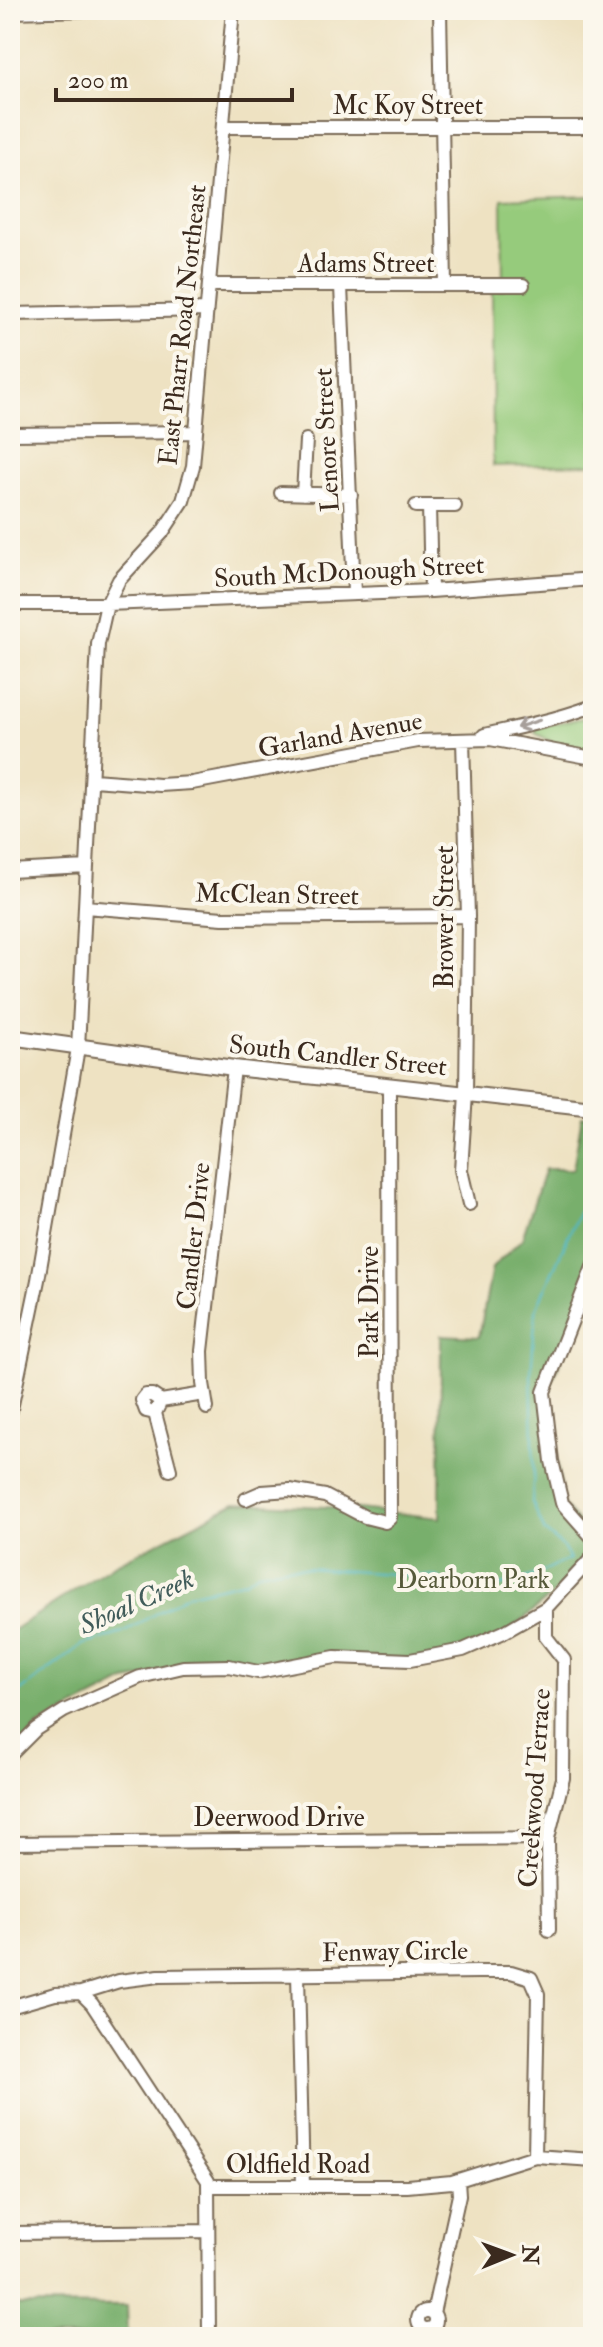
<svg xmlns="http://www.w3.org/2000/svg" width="603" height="2347" viewBox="0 0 603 2347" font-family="'IM FELL Double Pica',serif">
<rect width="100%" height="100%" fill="#fbf7ec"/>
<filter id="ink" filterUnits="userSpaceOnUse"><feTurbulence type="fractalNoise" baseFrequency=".0125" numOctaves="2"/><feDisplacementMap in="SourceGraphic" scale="16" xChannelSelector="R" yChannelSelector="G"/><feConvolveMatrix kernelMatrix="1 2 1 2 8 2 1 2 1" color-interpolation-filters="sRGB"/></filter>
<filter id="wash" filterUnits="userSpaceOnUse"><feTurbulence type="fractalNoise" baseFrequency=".006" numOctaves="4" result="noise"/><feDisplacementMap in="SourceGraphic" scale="32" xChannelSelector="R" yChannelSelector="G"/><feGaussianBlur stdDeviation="1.8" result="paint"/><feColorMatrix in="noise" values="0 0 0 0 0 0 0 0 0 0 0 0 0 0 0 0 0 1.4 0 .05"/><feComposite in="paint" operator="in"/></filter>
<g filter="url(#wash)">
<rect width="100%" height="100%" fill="#eee2c2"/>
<!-- green -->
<path fill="#96cb7c" stroke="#687a4d" stroke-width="2" d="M593,196v268l-100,2 -1,-176 11,-1 -1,-90z
M593,716v38l-29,-6 -29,-15 2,-6z"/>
<!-- forest -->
<path fill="#78af6c" stroke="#5a6c45" stroke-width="2" d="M582,1116l11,1v161l-46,117 17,111 29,32v19l-22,14 -13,19 -55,46 -70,24h-192l-115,21 -88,45 -28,34v-128l102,-66 123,-63 114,5 91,10 1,-183 38,2 13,-69 30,-29 23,-70h28z
M10,2305l117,1 1,31h-118z"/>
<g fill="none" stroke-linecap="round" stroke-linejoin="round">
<!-- stream -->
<path stroke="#4cb8c8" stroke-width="2" d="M10,1699l72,-54 41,-12 65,-39 57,-13 13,-9 34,-5 144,10c41,30 94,-1 134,-18l-8,-13 -17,-14 -13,-30 2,-29 -3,-99 5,-65 43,-97 14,-24"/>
</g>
</g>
<g filter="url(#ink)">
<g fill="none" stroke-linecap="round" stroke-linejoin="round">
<!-- minor casing -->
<g stroke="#7a6a57" stroke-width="16">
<path id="minor" d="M440,10l5,275
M10,12l79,-2
M224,127h369
M209,285h314
M341,286l13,307
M10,314l196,-4
M10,434l186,-2
M281,493l70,2
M303,494l3,-54
M416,506h39
M429,506l2,85
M10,604h97l324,-13 162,-12
M484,735c37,-8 74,-16 109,-29
M463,740l5,176 -2,178 -5,76 8,34
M93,780l67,5 32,-2 226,-42 72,-2 103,19
M10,871l77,-4
M85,907l138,11 245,-2
M593,1267l-49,125 8,69 10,42 31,35
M207,1408l-4,-25 -1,-32 32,-283
M155,1413l-9,-2 -4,-11 4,-5h6l9,6
M10,1414l28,-134 40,-232 20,-404 9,-40 12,-24 43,-47 21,-32 10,-35 40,-456
M170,1470l-15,-57 6,-12 43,-7
M246,1499l16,-7 28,-2 35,6 40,21 20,5 5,-4 -1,-432
M546,1608v29l18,23 -1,118 -15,60 1,92
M10,1755l26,-26 28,-18 76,-34 43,-10 46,-1 29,6 77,-15 75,3 53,-10 41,-18 42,-24 47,-51
M10,1843l538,-5
M298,1974l5,212
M81,1993l11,11 116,177 1,156
M10,2007l45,-13 26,-1 38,-12 40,-5 319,-4h33l20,6 7,16 -3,162
M209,2186h198l45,-4 83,-26 58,4
M10,2233l197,-2
M418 2320a9 9 0 1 1 18 0a9 9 0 1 1-18 0Z
M433,2313l26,-118 -1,-15"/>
</g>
<!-- major casing -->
<g stroke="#7a6a57" stroke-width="18">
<path id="major" d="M10,1037l224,31 359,40"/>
</g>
<!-- minor -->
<use href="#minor" stroke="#fff" stroke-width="12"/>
<!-- major -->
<use href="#major" stroke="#fff" stroke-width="14"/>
</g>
<!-- one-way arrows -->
<defs><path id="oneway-shaft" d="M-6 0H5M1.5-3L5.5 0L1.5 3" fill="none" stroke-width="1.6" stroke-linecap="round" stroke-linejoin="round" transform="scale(2)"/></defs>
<use stroke="#a79f9a" href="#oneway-shaft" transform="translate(528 724) rotate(162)"/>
</g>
<g text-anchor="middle" stroke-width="8" stroke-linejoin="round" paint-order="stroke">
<!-- street labels -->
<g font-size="26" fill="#3b2a1e" stroke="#fbf7ec">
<text x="408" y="114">Mc Koy Street</text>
<text x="366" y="272">Adams Street</text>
<text transform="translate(182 325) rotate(-84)" y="9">East Pharr Road Northeast</text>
<text transform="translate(326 440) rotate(-93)" y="9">Lenore Street</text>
<text transform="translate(349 571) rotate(-3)" y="9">South McDonough Street</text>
<text transform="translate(340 734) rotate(-10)" y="9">Garland Avenue</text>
<text transform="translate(277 894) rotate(1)" y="9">McClean Street</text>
<text transform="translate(444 917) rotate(-90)" y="9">Brower Street</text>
<text transform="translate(338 1055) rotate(6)" y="9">South Candler Street</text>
<text transform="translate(193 1236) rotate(-84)" y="9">Candler Drive</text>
<text transform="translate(369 1302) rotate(-90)" y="9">Park Drive</text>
<text transform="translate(534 1788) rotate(-86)" y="9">Creekwood Terrace</text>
<text x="279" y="1826">Deerwood Drive</text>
<text transform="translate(395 1951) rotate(-1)" y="9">Fenway Circle</text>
<text x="298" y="2173">Oldfield Road</text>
</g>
<!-- park labels -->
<g font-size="26" fill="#565a3a" stroke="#fbf7ec">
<text x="473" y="1588">Dearborn Park</text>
</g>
<!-- water labels -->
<g font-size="28" font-style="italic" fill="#415c5a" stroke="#fbf7ec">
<text transform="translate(136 1601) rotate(-24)" y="10">Shoal Creek</text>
</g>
</g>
<!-- margin -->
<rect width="603" height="2347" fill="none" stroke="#fbf7ec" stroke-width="40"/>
<!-- north arrow -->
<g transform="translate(511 2255) rotate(89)" stroke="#fbf7ec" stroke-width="6" paint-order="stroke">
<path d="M0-6L14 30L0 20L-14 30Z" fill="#3b2a1e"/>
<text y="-12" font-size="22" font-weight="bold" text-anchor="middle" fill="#3b2a1e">N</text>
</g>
<!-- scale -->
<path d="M56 88v12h236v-12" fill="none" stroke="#3b2a1e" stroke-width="4"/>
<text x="68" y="88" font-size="24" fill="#3b2a1e" stroke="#fbf7ec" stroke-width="6" paint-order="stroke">200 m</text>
</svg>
